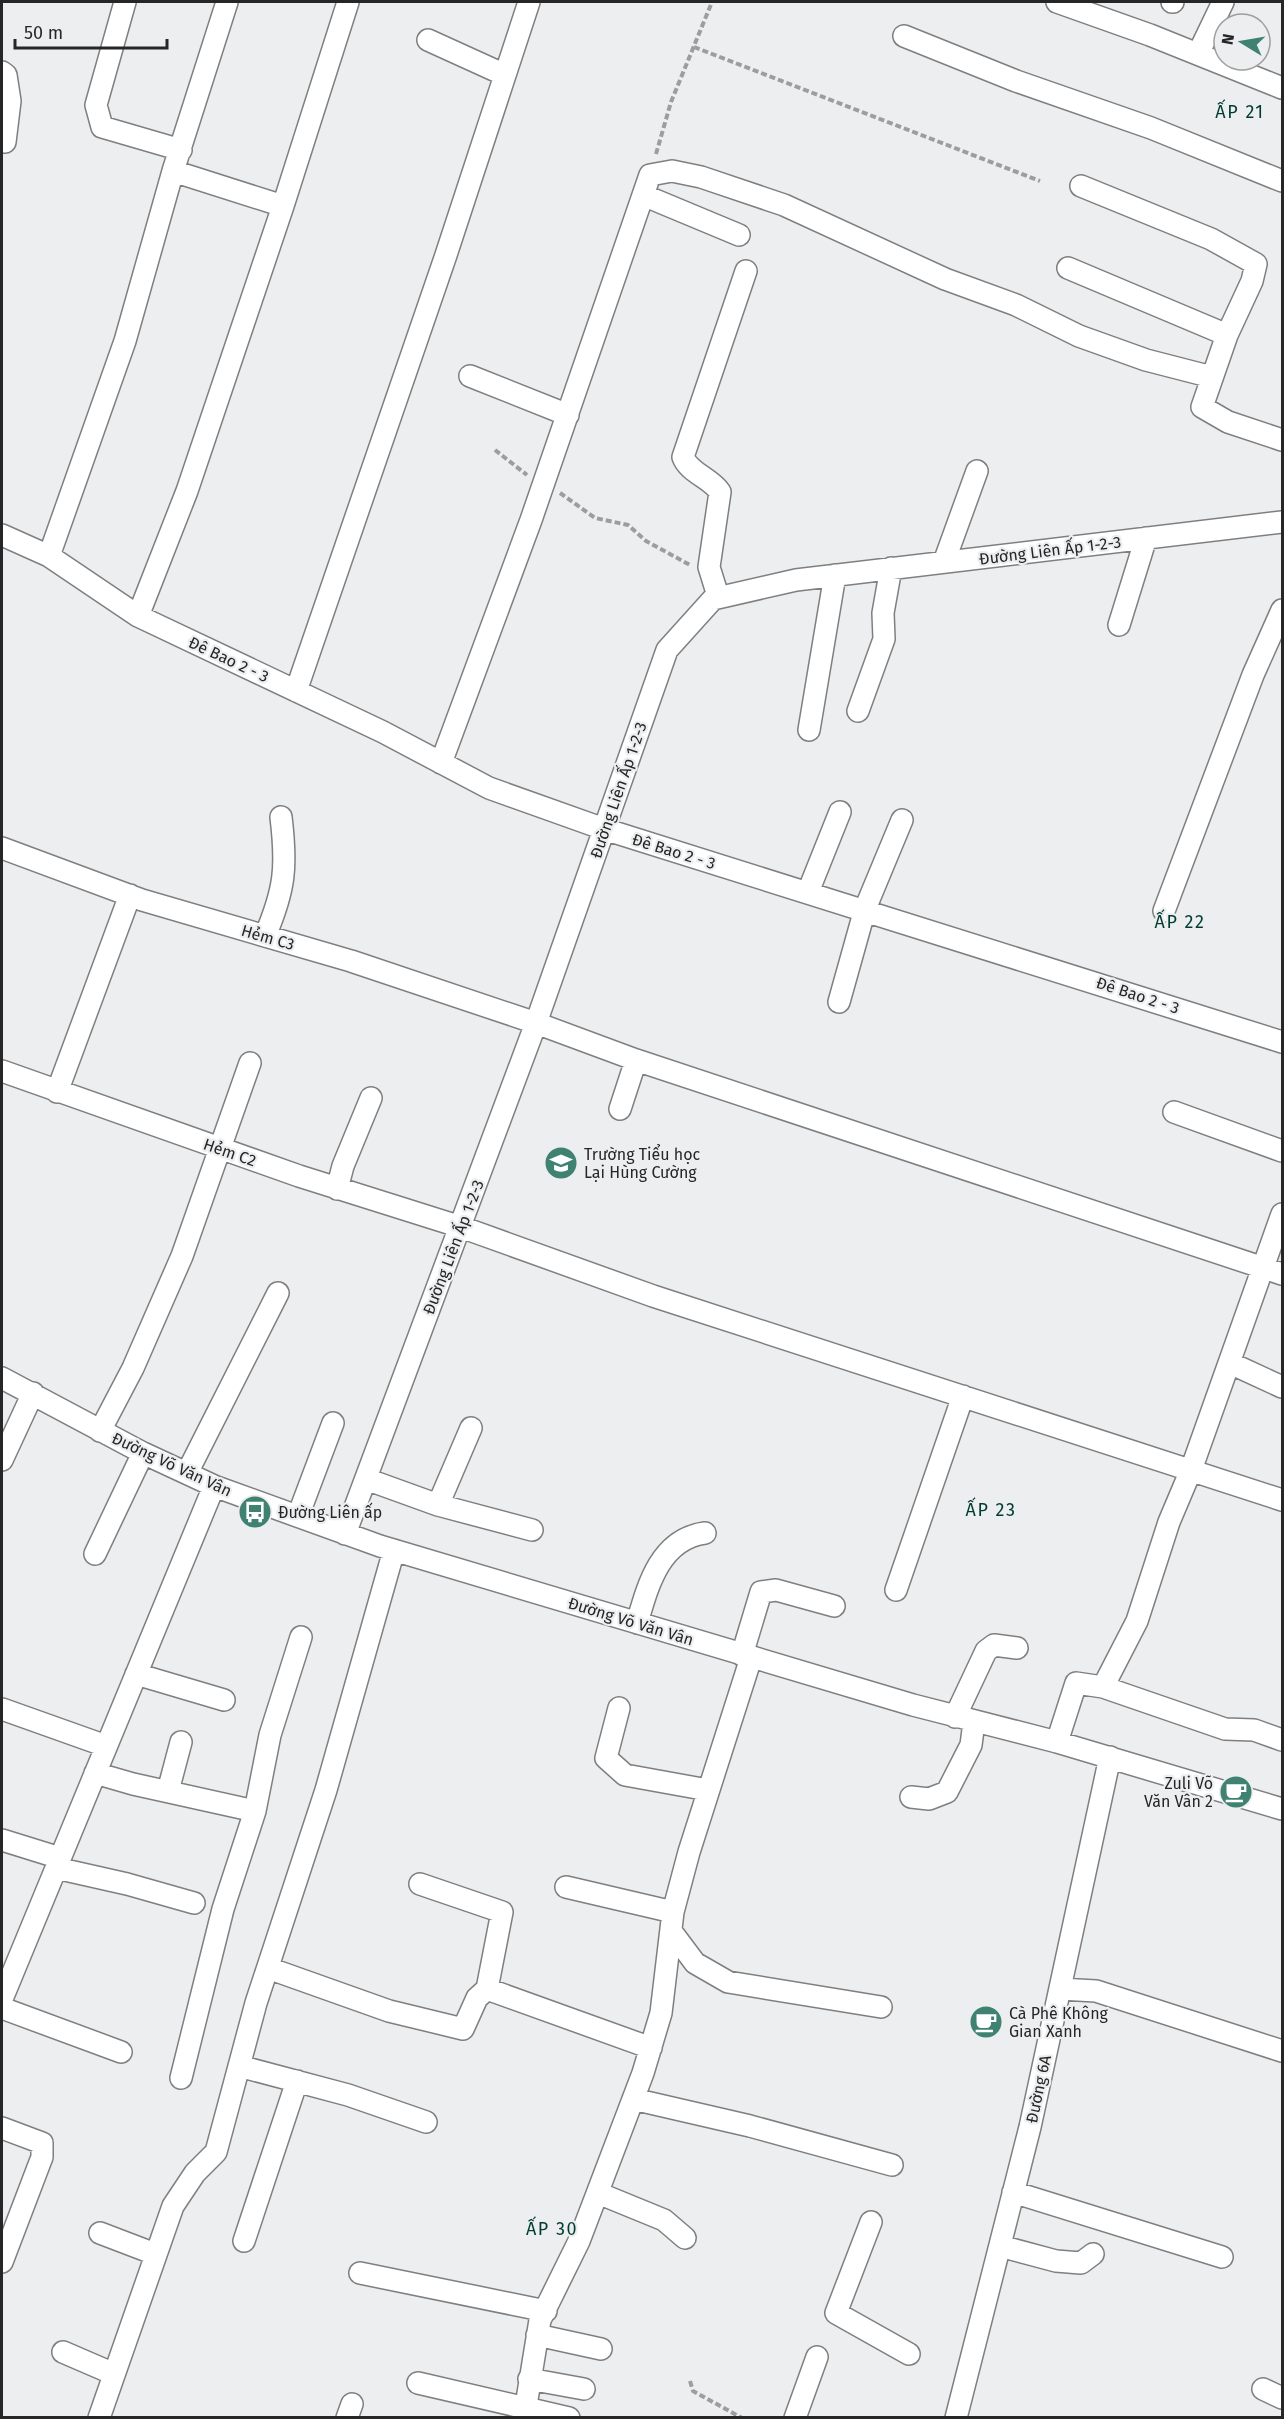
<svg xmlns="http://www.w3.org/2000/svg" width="1284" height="2419" viewBox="0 0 1284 2419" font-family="'Fira Sans',sans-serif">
<rect width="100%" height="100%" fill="#edeeef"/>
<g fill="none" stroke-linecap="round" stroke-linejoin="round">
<!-- minor casing -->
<g stroke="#7e7f80" stroke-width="24">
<path id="minor" d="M125,2l-29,103 6,22 79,23
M1057,2l93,33 132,53
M1172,2h1
M904,36l112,45 135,47 131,53
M428,40l77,35
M1198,54l25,-52
M2,72l4,3 4,26 -5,41
M173,171l110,35
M1081,186l130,53 45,25 -4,17 -25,54 -25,72 26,15 54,18
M643,195l96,40
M1068,268l159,67
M470,376l98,39
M2,535l47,21 89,60 245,116 106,56 115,41 678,213
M49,556l76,-215 48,-170 54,-169
M944,562l33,-91
M718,596l-9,-29 11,-75c-9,-14 -31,-19 -37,-35l63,-186
M138,616l49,-125 96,-285 65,-204
M1119,625l27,-87
M296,691l150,-436 83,-253
M858,711l26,-72 -1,-26 8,-45
M809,730l26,-155
M441,763l90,-243 119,-345 22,-4 29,6 83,28 161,74 71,26 63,31 67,24 66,17
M2,848l140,52 209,61 185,62 100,37 646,214
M808,892l32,-80
M1164,911l89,-236 29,-65
M265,936c20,-47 22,-69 16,-119
M839,1002l26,-93 37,-89
M2,1071l297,105 162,51 192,69 629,204
M57,1092l73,-197
M620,1109l16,-49
M1174,1112l108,39
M337,1189l6,-23 28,-68
M1230,1363l52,24
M2,1378l141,75 71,33 166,60 533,159 144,37 225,67
M100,1431l33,-63 49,-112 68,-193
M2,1460l31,-67
M187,1473l91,-180
M366,1479l72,26 94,25
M438,1505l33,-77
M298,1516l35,-93
M345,1534l191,-511 131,-373 46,-51 83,-19 486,-58
M95,1554l48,-101
M896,1590l67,-194
M637,1623c11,-38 23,-84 68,-90
M742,1655l19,-63 15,-2 58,16
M136,1674l88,26
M1103,1687l122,42 29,1 28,10
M619,1708l-13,50 19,17 83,15
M2,1709l104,37
M955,1717l31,-66 8,-6 23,3
M1057,1742l19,-59 27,4 34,-66 32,-99 22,-52 91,-256
M95,1773l38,11 122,27
M168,1791l13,-49
M911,1797l18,2 18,-7 24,-47 3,-23
M2,1840l58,18
M56,1868l71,16 67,19
M566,1887l107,25
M671,1931l24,32 33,19 153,25
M268,1968l121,43 74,18 14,-31 10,-9 15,-77 -82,-28
M487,1989l164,59
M1060,1989l36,2 186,60
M2,1999l212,-513
M2,2008l119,44
M239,2066l109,29 78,27
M181,2078l42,-169 32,-98 15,-76 31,-98
M633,2099l117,27 142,39
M2,2128l40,15v14l-40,105
M1013,2192l209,65
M598,2193l66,27 21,18
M871,2222l-35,91 73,41
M100,2233l55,21
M244,2241l53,-160
M1000,2246l56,15 25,2 12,-9
M360,2273l186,38
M537,2335l64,14
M63,2352l51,22
M529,2379l55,10
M418,2383l151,35
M1263,2389l19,9
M99,2418l74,-212 22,-33 21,-21 40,-149 70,-213 68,-240
M347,2418l5,-14
M524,2418l16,-98 39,-79 64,-168 18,-60 12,-101 16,-60 62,-194
M795,2418l22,-61
M956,2418l74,-291 80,-370"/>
</g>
<!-- path -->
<path stroke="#9c9d9e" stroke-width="4" stroke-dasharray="6 3" stroke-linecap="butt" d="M694,47l346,134
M656,154l15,-52 41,-100
M495,450l32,25
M560,493l35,25 33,7 18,16 44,24
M690,2381l3,10 49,27"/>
<!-- minor -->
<use href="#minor" stroke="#fff" stroke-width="21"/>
</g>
<!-- icons -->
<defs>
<g id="school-disc" transform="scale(1.725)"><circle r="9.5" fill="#408272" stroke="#edeeef"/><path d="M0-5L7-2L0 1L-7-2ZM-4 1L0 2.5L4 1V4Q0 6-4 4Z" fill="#fff"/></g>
<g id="bus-disc" transform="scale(1.725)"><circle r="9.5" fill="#408272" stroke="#edeeef"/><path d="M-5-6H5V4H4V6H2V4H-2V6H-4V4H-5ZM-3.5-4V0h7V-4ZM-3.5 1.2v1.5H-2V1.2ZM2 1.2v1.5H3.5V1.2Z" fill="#fff"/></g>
<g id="cafe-disc" transform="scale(1.725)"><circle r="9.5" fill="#408272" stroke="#edeeef"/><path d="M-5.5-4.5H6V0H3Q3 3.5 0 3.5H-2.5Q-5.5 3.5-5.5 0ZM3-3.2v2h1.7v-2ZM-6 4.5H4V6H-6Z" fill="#fff"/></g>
</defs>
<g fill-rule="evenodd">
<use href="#school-disc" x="561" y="1163"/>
<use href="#bus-disc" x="255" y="1512"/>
<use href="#cafe-disc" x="1236" y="1792"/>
<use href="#cafe-disc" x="986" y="2022"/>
</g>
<g text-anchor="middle" stroke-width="4.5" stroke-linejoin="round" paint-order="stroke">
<!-- street labels -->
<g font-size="16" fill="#262627" stroke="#edeeef">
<text transform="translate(1050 550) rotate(-7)" y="6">Đường Liên Ấp 1-2-3</text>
<text transform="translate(229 659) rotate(25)" y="6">Đê Bao 2 - 3</text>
<text transform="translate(618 790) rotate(-71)" y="6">Đường Liên Ấp 1-2-3</text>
<text transform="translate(674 851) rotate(17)" y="6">Đê Bao 2 - 3</text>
<text transform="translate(268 937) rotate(16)" y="6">Hẻm C3</text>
<text transform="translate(1138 995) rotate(18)" y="6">Đê Bao 2 - 3</text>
<text transform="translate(230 1152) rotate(19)" y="6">Hẻm C2</text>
<text transform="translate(453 1247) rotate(-69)" y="6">Đường Liên Ấp 1-2-3</text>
<text transform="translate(172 1464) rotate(25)" y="6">Đường Võ Văn Vân</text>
<text transform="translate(631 1621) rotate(17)" y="6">Đường Võ Văn Vân</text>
<text transform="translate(1038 2089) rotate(-78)" y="6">Đường 6A</text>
</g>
<!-- poi labels -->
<g font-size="16" fill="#262627" stroke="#edeeef" text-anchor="start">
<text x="584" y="1160">Trường Tiểu học<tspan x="584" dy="18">Lại Hùng Cường</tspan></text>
<text x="278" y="1518">Đường Liên ấp</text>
<text x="1213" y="1789" text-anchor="end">Zuli Võ<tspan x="1213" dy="18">Văn Vân 2</tspan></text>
<text x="1009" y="2019">Cà Phê Không<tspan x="1009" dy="18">Gian Xanh</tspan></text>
</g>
<!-- neighbourhood labels -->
<g font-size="18" letter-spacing="1.5" fill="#003c31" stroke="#edeeef">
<text x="1240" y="118">ẤP 21</text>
<text x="1180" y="928">ẤP 22</text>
<text x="991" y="1516">ẤP 23</text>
<text x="552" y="2235">ẤP 30</text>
</g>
</g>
<!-- border -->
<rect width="1284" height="2419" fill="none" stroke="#262627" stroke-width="6"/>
<!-- north arrow -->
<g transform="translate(1242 42) rotate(281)"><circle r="28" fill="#edeeef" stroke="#9d9e9f" stroke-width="1.5"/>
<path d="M0-4.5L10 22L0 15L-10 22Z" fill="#408272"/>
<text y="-9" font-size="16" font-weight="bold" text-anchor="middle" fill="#262627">N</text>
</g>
<!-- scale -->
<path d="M15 39v9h152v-9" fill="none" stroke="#262627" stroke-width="3"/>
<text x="24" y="39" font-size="18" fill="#262627" stroke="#edeeef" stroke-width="4.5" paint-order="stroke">50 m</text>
</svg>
